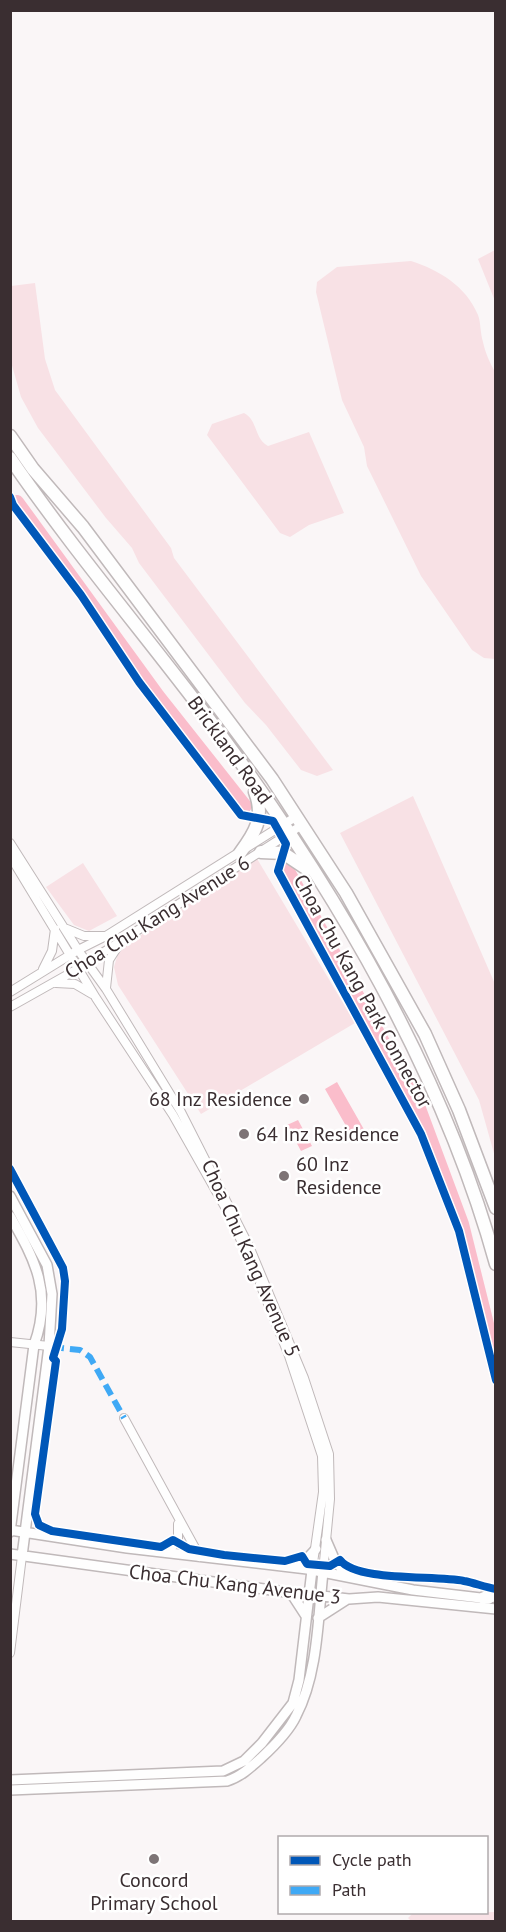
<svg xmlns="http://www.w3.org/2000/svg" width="506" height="1932" viewBox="0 0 506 1932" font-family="'PT Sans',sans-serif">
<rect width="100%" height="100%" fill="#faf6f7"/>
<!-- green -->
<path fill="#f8e1e5" d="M495,250v51l-17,-42z
M411,261c28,9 55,25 67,54 3,8 2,18 5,27 2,10 7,21 12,30v287l-11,-1 -12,-8 -51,-74 -54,-110 -3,-19 -22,-47 -26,-108 1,-10 20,-15z
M35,283l10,76 10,31 116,158 3,10 159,212 -16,6 -16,-6 -35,-45 -21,-22 -106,-140 -7,-15 -26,-30 -68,-90 -17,-31 -10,-35v-76z
M244,413c14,7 10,26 24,33l41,-14 35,81 -35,12 -19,12 -10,-4 -73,-98 5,-11z
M413,796l82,188v173l-16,-57 -139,-267z
M256,857l99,166 -154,91 -83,-129 -4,-18 5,-17z
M83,863l34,53 -28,15 -15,-6 -28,-38z
M495,1912v9l-83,1 -4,-4 5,-5z"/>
<!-- water -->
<path fill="#fabdcb" d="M337,1082l29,51 -12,7 -29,-51z
M298,1120l14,26 -11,5 -14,-26z"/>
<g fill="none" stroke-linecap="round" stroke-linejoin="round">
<!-- river -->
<path stroke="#fabdcb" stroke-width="14" d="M17,502l141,194 87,110
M285,866l132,237 45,121 34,136"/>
<!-- minor casing -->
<g stroke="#c0b9ba" stroke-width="10">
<path id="minor" d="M10,843l68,107 28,39 75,123 68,134 55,132 25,76 1,45 -7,73
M10,856l86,142 77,117 52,92 22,46
M67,929l17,7h20
M43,969l9,-18 3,-22
M56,983l19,1 17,10
M106,988l3,-28 11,-17
M10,992l68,-42 28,-14 191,-120
M10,1007l64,-36 228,-146
M260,1284l29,72 33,100 1,36 -11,78
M10,1342l39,4
M124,1418l76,139
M165,1552l13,-10v-18
M10,1653l12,-97"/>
</g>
<!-- tertiary casing -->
<g stroke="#c0b9ba" stroke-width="12">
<path id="tertiary" d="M10,1196l37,69 5,29 -3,52 -27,210
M10,1216c25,44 43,77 24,129l-24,187
M10,1530l117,18 180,21 106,21 76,9
M326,1540l10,23 16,14
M10,1554l276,38 63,7 29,-2 118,12
M290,1566l15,-5 11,-12
M287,1593l6,3 13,20
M318,1618l28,-18
M10,1780l213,-9 21,-10 18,-18 31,-40 6,-23 13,-110
M10,1790l217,-9c13,-4 24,-14 34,-23 12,-11 28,-27 35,-42 22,-42 22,-98 27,-144"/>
</g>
<!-- primary casing -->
<g stroke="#c0b9ba" stroke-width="15">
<path id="primary" d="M10,436l23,33 50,58 189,252 74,114 79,141 34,76 37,98
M10,458c67,98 146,189 216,284 115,157 218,334 270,522
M261,852l22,1 24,16
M240,853c15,-20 25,-36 15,-61
M484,1598l12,-3"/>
</g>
<!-- minor -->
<use href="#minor" stroke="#fefefe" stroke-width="8"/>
<!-- tertiary -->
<use href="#tertiary" stroke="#fefefe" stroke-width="9"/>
<!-- primary -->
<use href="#primary" stroke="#fefefe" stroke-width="12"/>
<!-- quiet -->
<path stroke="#3fa9f5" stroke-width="6" stroke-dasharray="12 6" stroke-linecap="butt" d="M52,1347l28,3 10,7 34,61"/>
<!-- cycleway casing -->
<g stroke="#fff" stroke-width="11">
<path id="cycleway" d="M10,497l3,8 68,90 58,87 102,133 32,6 13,23 -8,27 143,263 38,97 37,149
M10,1169l53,99 2,13 -3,48 -9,29 3,3 -21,153 4,11
M39,1525l13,6 109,16 12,-7 16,9 35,6 61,6 17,-5 5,8 23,2 10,-6c17,22 95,15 124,21 11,2 20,6 32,8"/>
</g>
<!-- cycleway -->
<use href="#cycleway" stroke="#0057b8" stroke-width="8"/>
</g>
<!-- markers -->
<g fill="#7d7476" stroke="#fff" stroke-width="2">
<circle cx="304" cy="1099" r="6"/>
<circle cx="244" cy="1134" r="6"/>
<circle cx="284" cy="1176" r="6"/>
<circle cx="154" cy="1859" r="6"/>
</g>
<g text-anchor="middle" stroke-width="5" stroke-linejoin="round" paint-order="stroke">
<!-- street labels -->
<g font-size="20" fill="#3a2e31" stroke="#fff">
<text transform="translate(230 750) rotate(54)" y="7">Brickland Road</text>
<text transform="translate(157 917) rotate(-32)" y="7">Choa Chu Kang Avenue 6</text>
<text transform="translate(363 991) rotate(61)" y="7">Choa Chu Kang Park Connector</text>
<text transform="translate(251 1258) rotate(66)" y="7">Choa Chu Kang Avenue 5</text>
<text transform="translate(235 1584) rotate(7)" y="7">Choa Chu Kang Avenue 3</text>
</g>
<!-- poi labels -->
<g font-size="20" fill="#3a2e31" stroke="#fff" text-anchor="start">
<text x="292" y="1106" text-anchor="end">68 Inz Residence</text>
<text x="256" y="1141">64 Inz Residence</text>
<text x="296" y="1171">60 Inz<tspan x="296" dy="23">Residence</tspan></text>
<text x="154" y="1887" text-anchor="middle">Concord<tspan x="154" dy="23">Primary School</tspan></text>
</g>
</g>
<!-- border -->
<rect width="506" height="1932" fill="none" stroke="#3a2e31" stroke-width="24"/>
<!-- legend -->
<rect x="278" y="1836" width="210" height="78" fill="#ffffff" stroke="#b0abad" stroke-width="1.5"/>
<rect x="290" y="1856" width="30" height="9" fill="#0057b8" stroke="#b0abad" stroke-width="1.5"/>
<text x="332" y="1866" font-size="18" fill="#3a2e31">Cycle path</text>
<rect x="290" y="1886" width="30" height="9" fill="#3fa9f5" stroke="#b0abad" stroke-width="1.5"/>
<text x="332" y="1896" font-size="18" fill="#3a2e31">Path</text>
</svg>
